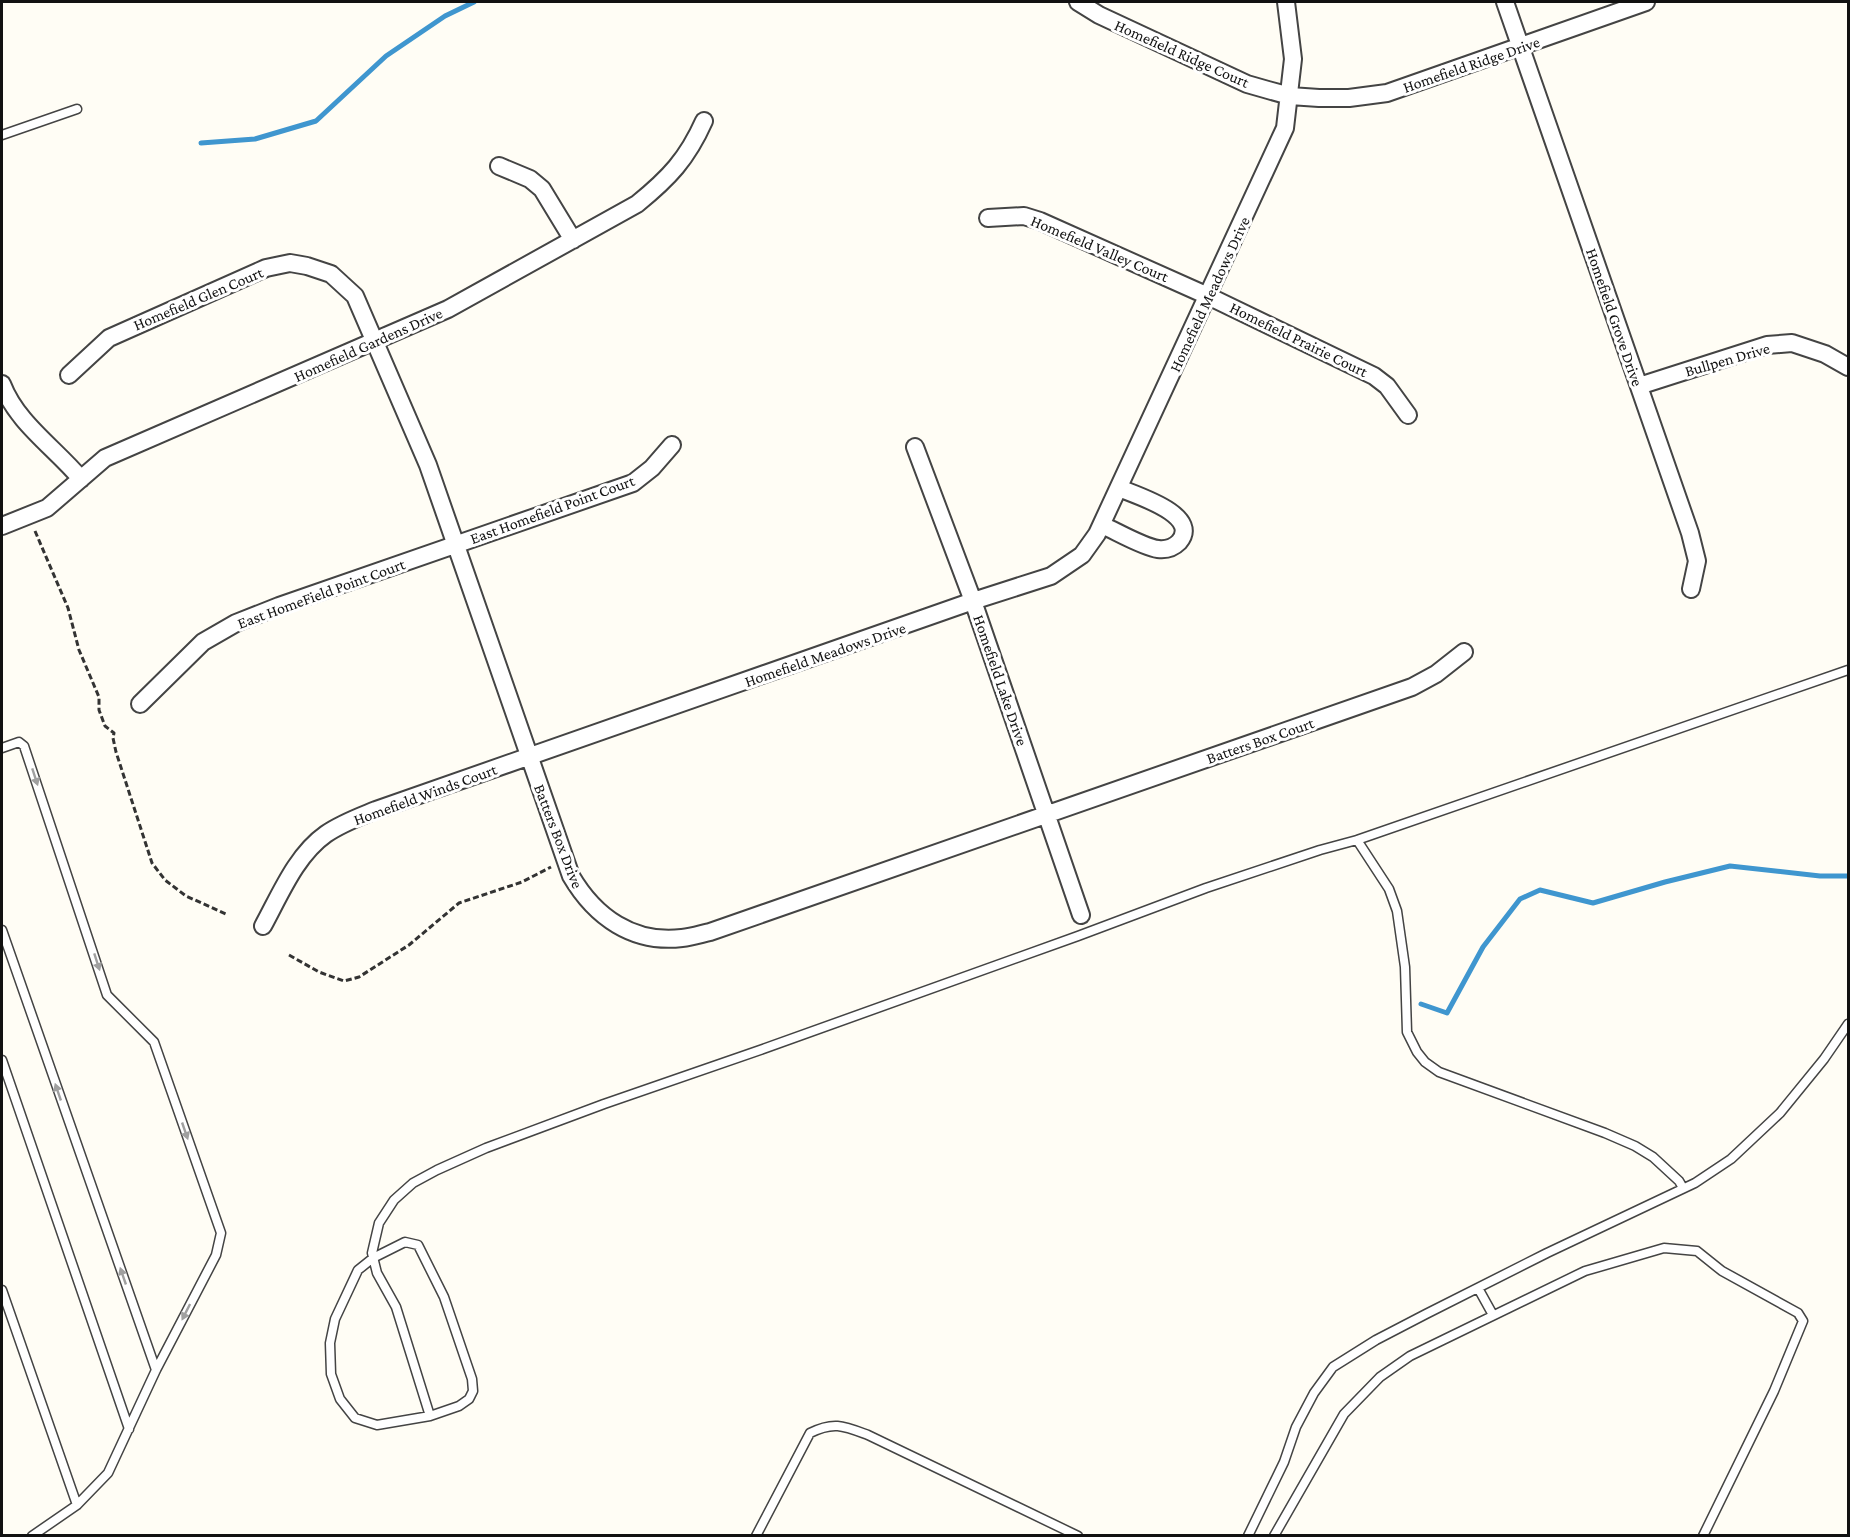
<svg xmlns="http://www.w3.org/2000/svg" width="1850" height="1537" viewBox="0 0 1850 1537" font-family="'Crimson Pro',serif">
<rect width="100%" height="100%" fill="#fffdf5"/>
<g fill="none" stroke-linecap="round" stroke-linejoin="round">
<!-- stream -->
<path stroke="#3f96cf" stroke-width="5" d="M201,143l54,-4 61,-18 70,-65 59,-40 29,-14
M1421,1004l26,9 36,-66 37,-48 20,-9 53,13 72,-21 65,-16 90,10h28"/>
<!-- service casing -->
<g stroke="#444" stroke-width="11">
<path id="service" d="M2,135l75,-26
M2,748l17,-6 5,4 83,249 47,47 67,191 -5,22 -60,115 -48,103 -31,32 -45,31
M1357,840l32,49 8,22 8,56 2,65 10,20 8,10 14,10 166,61 30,13 18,11 26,24 4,7
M2,930l154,440
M2,1060l127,369
M405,1242l13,3 26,52 28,82 1,12 -4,8 -10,7 -29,10 -53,9 -22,-7 -15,-19 -9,-25 -1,-31 5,-24 23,-49 15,-12z
M1478,1288l15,27
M2,1290l75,215
M430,1416l-34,-109 -19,-34 -5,-20 7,-30 15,-23 19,-17 24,-13 49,-22 118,-44 159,-55 315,-113 128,-48 114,-38 37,-10 491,-170
M756,1536l54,-103c24,-12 34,-7 58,2l210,101
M1248,1536l36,-74 12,-35 18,-34 19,-26 43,-27 50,-26 121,-61 148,-70 36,-24 49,-46 44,-54 24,-35
M1274,1536l70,-122 36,-37 30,-21 175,-85 79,-23 33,3 25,20 76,42 5,8 -29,70 -71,145"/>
</g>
<!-- minor casing -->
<g stroke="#444" stroke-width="20">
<path id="minor" d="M1078,2l21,13 148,69 21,6 22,6 29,2h30l38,-5 259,-91
M1505,2l185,531 7,28 -6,28
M499,166l31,13 12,10 31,51
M988,218l36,-2 16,5 168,75 166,80 13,10 21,29
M69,375l40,-37 157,-70 24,-5 17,3 24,8 24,22 73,169 143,411c24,41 62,68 111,62 10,-1 19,-4 28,-6l702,-245 24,-13 28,-22
M2,384c15,39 52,63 79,95
M1639,386l128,-41 25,-2 33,11 23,13
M915,447l58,154 108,314
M1102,525c14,6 41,22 56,24 8,1 15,-1 21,-7 23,-27 -44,-47 -60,-54
M2,526l45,-18 58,-50 343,-149 189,-105c32,-26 50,-45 67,-83
M140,704l63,-62 33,-19 43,-17 354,-123 19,-15 20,-23
M263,926c17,-31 33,-71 63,-92 16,-11 33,-17 50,-24l597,-209 78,-25 31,-21 15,-21 188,-406 8,-69 -7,-57"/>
</g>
<!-- path -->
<path stroke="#333" stroke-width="3" stroke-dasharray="6 3" stroke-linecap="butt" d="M35,531l33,77 11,42 20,47v13l6,16 9,7 -1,5 3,14 36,111 13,17 21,16 40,18
M289,955l30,17 25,9 15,-4 50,-32 50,-42 63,-21 29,-15"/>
<!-- service -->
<use href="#service" stroke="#fff" stroke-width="8"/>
<!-- minor -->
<use href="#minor" stroke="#fff" stroke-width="16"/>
</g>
<!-- one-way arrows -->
<defs><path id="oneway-solid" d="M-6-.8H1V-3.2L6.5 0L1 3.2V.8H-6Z" transform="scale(1.5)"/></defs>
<g fill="#a0a0a0">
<use href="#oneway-solid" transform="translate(35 777) rotate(72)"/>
<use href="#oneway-solid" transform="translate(97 962) rotate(72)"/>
<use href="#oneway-solid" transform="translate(58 1092) rotate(-109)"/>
<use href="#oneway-solid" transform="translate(185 1131) rotate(71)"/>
<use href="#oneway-solid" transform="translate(123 1276) rotate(-109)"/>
<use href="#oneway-solid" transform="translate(186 1312) rotate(117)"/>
</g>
<g text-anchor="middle" stroke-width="6" stroke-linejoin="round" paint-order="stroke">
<!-- street labels -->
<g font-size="16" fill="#111" stroke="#fff">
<text transform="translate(1182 53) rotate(24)" y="6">Homefield Ridge Court</text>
<text transform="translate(1471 64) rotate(-19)" y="6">Homefield Ridge Drive</text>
<text transform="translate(1100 248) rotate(23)" y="6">Homefield Valley Court</text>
<text transform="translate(1209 294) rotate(-65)" y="6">Homefield Meadows Drive</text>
<text transform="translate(198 298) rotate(-23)" y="6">Homefield Glen Court</text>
<text transform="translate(1615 317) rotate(71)" y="6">Homefield Grove Drive</text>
<text transform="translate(1299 339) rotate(26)" y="6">Homefield Prairie Court</text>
<text transform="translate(368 344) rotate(-24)" y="6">Homefield Gardens Drive</text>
<text transform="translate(1727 359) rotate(-16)" y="6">Bullpen Drive</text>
<text transform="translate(552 509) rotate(-20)" y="6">East Homefield Point Court</text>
<text transform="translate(321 593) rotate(-20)" y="6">East HomeField Point Court</text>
<text transform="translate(825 654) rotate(-19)" y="6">Homefield Meadows Drive</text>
<text transform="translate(1001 680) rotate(71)" y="6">Homefield Lake Drive</text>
<text transform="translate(1260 740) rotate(-19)" y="6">Batters Box Court</text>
<text transform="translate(425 794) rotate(-20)" y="6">Homefield Winds Court</text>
<text transform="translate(559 836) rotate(69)" y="6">Batters Box Drive</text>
</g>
</g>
<!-- border -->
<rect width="1850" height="1537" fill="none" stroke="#111111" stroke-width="6"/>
</svg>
